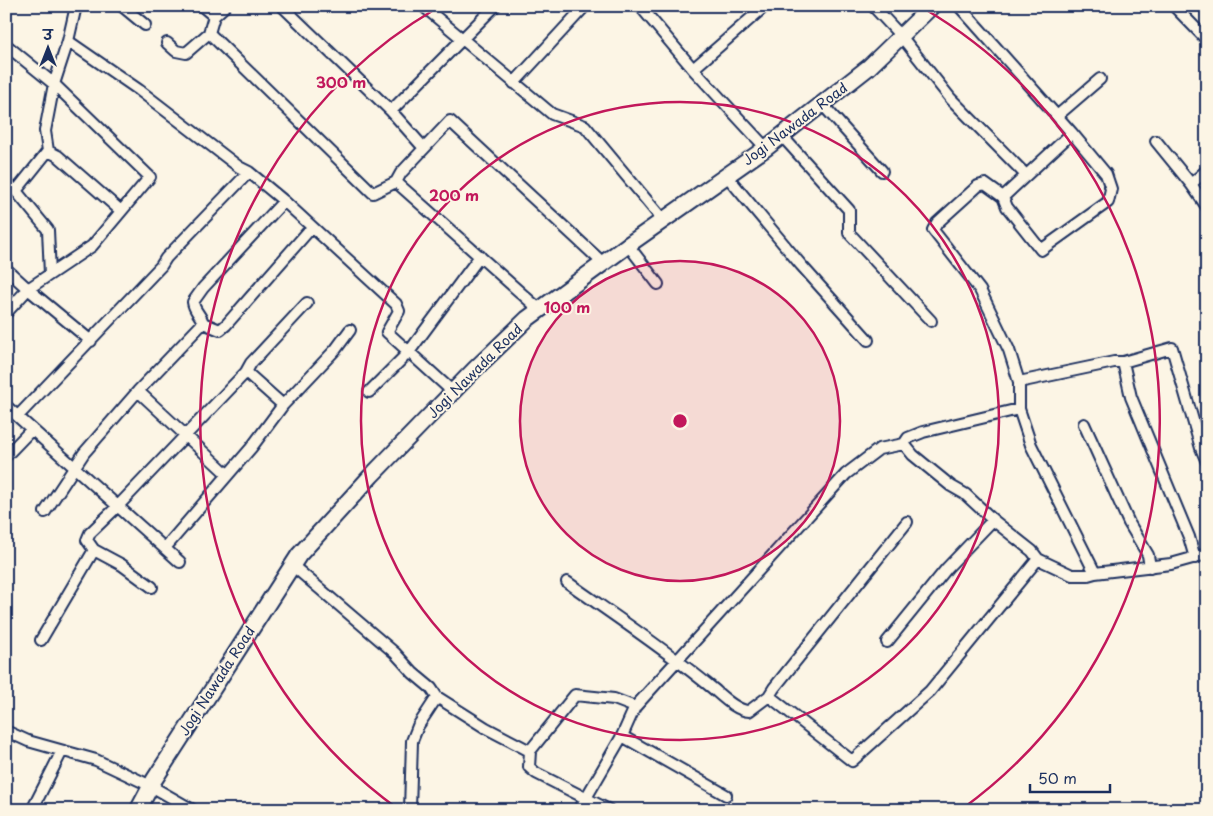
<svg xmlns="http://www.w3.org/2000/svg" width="1213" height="816" viewBox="0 0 1213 816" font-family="'Playpen Sans','Playpen Sans Deva',sans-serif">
<rect width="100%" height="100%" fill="#fcf5e5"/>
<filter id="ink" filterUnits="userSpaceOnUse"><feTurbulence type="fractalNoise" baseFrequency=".02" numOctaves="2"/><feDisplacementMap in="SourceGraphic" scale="10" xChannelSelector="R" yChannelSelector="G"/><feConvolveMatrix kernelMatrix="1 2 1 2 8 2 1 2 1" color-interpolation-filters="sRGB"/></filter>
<g filter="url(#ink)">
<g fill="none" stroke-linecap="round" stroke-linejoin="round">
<!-- street casing -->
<g stroke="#1b2f5e" stroke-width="14">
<path id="street" d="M122,6l23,19
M202,6l12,10
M282,6l109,105 33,37
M423,6l129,108 33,12 78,94
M640,6l53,63 73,79
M873,6l28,30 50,63 75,76
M959,6l113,127 34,41 5,15 -3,13 -67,48 -34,-43 -4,-10 -18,-13 -7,2 -41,37 -4,7 47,60 29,60 10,32v27l12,36 64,128
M1174,6l33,34
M209,33l164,160 23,-11 5,-9 49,-52 153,142
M68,41l8,-35
M167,43l9,8 10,2 23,-20 5,-17 11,-10
M6,45l48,39 96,93 -58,69 -64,43 -22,24
M693,69l72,-63
M514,83l71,-77
M822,104l60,67
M391,111l104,-105
M1057,116l43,-37
M782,136l67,74v23l82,88
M1156,141l35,43 16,23
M48,151l10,5 63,55
M727,176l74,89 67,75
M396,182l144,128
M6,183l10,8 32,39 2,44
M1191,184l16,-14
M16,191l32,-40 -3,-20 9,-47 14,-43 71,49 100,77 10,5 35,29 112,103 3,7 -12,21 66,60
M1003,197l69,-64
M628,245l30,39
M6,269l22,20 63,52
M203,323c-2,-8 -9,-12 -10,-21l10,-14 81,-87
M203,323l17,7 6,-5 86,-98
M1123,362l8,35 58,140 6,21
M246,372l37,33
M1019,382l95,-20h9l49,-14 29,100 6,14
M138,391l89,83
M369,392l40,-40 71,-96
M6,406l174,156
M18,416l143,-150 5,-8 83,-86
M1084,424l45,99 19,32 2,12
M904,444l9,11 38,31 14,8 28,26 39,31 6,8 34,16h16l7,-2 76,-9 36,-10
M6,456l26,-27
M45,512l39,-59 54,-62 65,-68
M165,548l86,-100 32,-43 53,-56 14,-19
M292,565l103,88 18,20 18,15 6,9 49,31 44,23
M567,582c48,34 98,67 144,105 10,8 25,24 38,24l20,-15 5,-8 133,-166
M152,587l-30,-22 -28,-15 -7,-10 3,-7 28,-27 128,-134 5,-9 56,-60
M41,640l53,-90
M887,642l60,-74 46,-48
M769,696l83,65 78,-70 108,-132
M6,731l22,10 68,19 55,26 42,24
M622,736l104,59
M32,810l30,-59
M410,810l2,-69 6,-15 19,-29
M579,810l43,-74 13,-29 211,-233 33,-25 25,-5 4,-6 15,-6 96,-23
M609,810l-73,-37 -7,-6 1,-16 45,-56 39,4 21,8"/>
</g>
<!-- secondary casing -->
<g stroke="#1b2f5e" stroke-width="19">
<path id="secondary" d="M138,810l16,-30 145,-225 72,-79 103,-106 53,-51 101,-74 138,-97 103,-81 63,-61"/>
</g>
<!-- street -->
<use href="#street" stroke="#fcf5e5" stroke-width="10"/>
<!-- secondary -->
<use href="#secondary" stroke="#fcf5e5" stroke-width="15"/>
</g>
</g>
<!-- distance rings -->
<circle cx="680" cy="421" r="160" fill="#c2185b" fill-opacity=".12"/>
<g fill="none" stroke="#c2185b" stroke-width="2.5">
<circle cx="680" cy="421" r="160"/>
<circle cx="680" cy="421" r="319"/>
<path d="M398 809A479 479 0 0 1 437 8M923 8A479 479 0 0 1 962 809"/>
</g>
<g text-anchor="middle" stroke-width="4" stroke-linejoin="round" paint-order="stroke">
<!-- street labels -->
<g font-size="14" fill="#1b2f5e" stroke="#fcf5e5">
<text transform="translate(795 124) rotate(-37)" y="5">Jogi Nawada Road</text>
<text transform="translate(475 371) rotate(-45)" y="5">Jogi Nawada Road</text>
<text transform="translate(217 681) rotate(-57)" y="5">Jogi Nawada Road</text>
</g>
</g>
<circle cx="680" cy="421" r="8" fill="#c2185b" stroke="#fcf5e5" stroke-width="2.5"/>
<g font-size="15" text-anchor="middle" font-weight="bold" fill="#c2185b" stroke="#fcf5e5" stroke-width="4" stroke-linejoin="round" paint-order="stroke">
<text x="341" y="88">300 m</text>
<text x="454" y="201">200 m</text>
<text x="567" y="313">100 m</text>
</g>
<!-- margin -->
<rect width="1213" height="816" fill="none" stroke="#fcf5e5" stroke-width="25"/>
<rect x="12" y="12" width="1188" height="791" fill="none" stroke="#1b2f5e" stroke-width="2" filter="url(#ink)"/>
<!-- north arrow -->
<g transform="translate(48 48)" stroke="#fcf5e5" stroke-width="4" paint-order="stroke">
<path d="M0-4L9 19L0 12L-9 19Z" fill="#1b2f5e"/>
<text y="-8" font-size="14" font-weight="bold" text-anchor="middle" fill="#1b2f5e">उ</text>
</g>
<!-- scale -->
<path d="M1030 784v8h80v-8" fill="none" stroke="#1b2f5e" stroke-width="2.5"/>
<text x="1038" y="784" font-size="15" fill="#1b2f5e" stroke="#fcf5e5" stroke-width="4" paint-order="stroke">50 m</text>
</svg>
